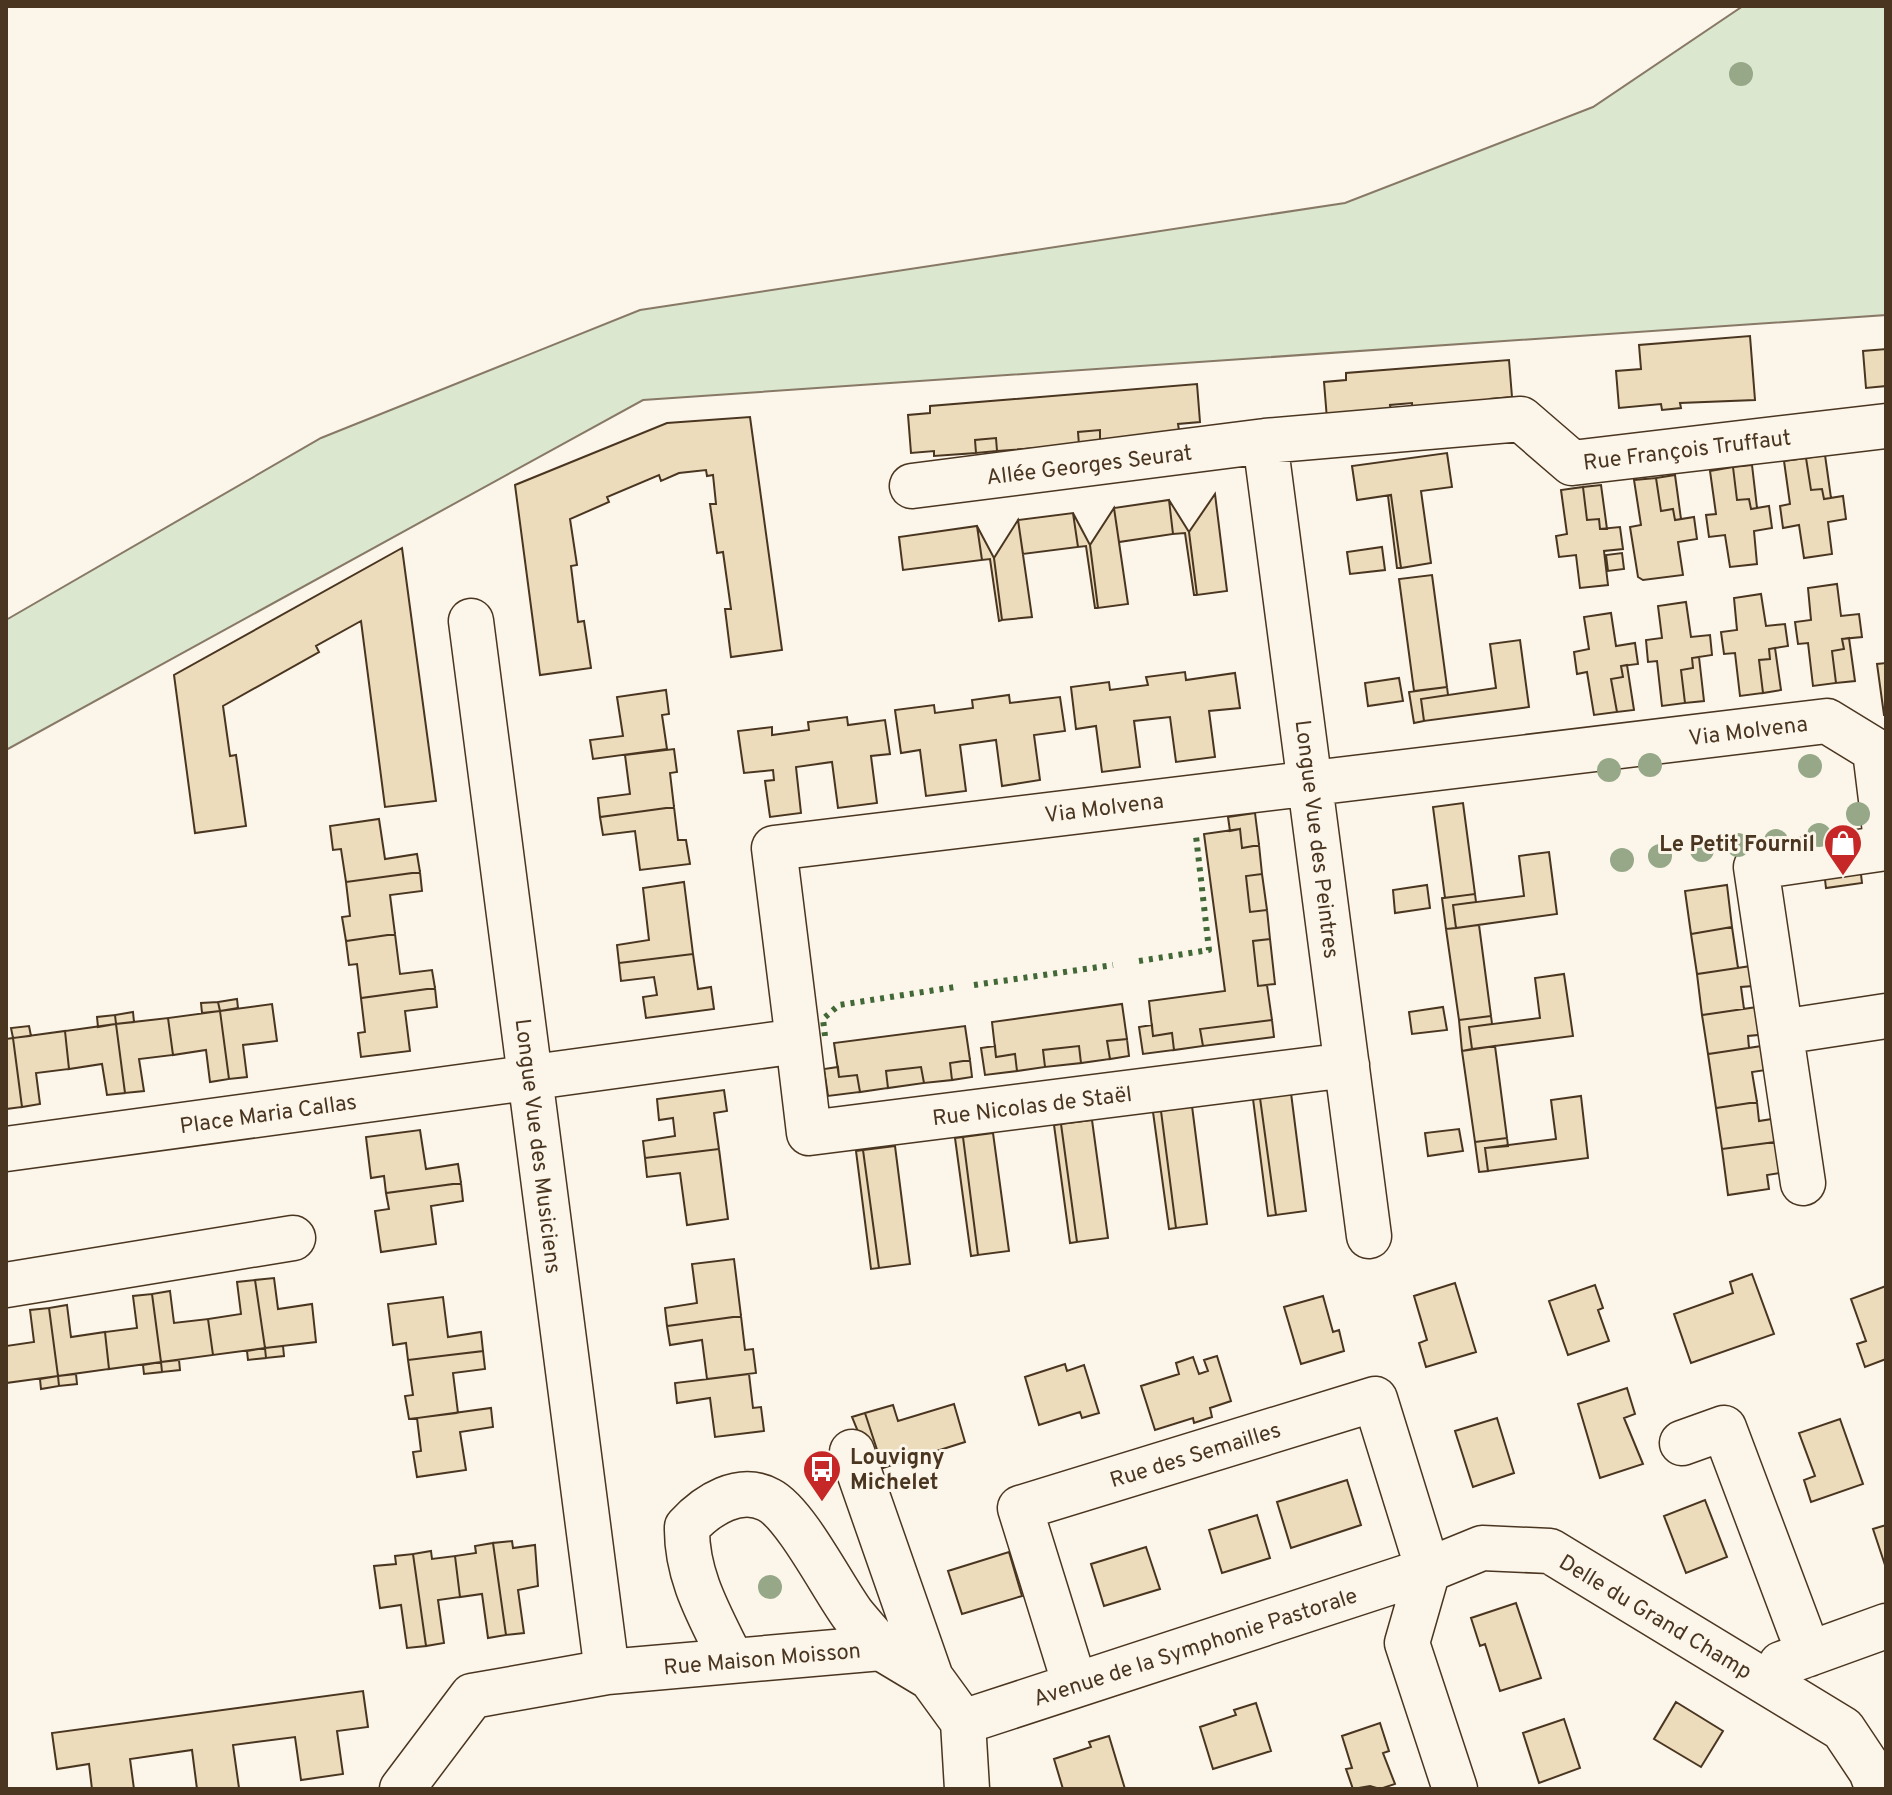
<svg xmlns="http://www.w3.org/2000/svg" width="1892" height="1795" viewBox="0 0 1892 1795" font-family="Overpass,sans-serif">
<rect width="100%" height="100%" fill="#fbf6e9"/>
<!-- green -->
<path fill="#dce7d0" stroke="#887966" stroke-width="2" d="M1743,6h143v309l-1243,85 -637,350v-130l315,-182 319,-128 705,-107 248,-96z"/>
<!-- building -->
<path fill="#ecdcbc" stroke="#4a3520" stroke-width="2" d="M1750,336l5,64 -75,3 1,5 -19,2 -1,-6 -42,4 -3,-37 25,-2 -2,-24z
M1886,349v37l-20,2 -3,-37z
M1509,360l3,37 -22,2 1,13 -78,6 -1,-15 -22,2 2,15 -65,-1 -3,-37 22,-2v-7z
M1197,384l3,38 -22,2 2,12 -80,7v-13l-22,2 1,13 -82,6 -1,-13 -21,2 1,13 -42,3v-5l-23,2 -3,-38 22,-2v-7z
M750,417l32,233 -51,7 -6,-48h6l-8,-57 -6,1 -7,-49h6l-3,-29 -6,1 -1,-6 -27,3 -18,8 -2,-6 -52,22 2,5 -39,17 7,46 -6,1 7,56 6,-1 7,47 -51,7 -25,-190 152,-62z
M1100,430v13l-21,2 -1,-13z
M996,438l1,13 -21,2 -1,-13z
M1447,453l5,34 -31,4 10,72 -30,5 -10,-73 -34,5 -5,-34z
M1825,455l6,43 -7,1 -2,-10 -11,1 -5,-32z
M1806,458l5,32 11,-1 2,10 19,-3 3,23 -18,3 4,32 -28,4 -5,-33 -16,3 -3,-22 10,-2 -6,-43z
M1752,465l5,43 -6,1 -2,-10 -12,1 -4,-33z
M1733,467l4,33 12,-1 2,10 18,-3 3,22 -18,3 3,33 -27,3 -5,-32 -16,2 -3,-22 10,-1 -6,-43z
M1675,475l6,44 -6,1 -2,-11 -12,2 -5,-33z
M1656,478l5,33 12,-2 2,11 19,-3 3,22 -19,3 5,33 -40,5 -5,-3 -8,-50 11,-2 -7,-45z
M1601,485l6,44h-7l-1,-10 -12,1 -4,-33z
M1583,487l4,33 12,-1 1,10 20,-2 3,22 -19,2 4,34 -28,3 -4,-33 -17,2 -3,-21 11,-2 -6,-44z
M1215,494l12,97 -30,4 -8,-63z
M1391,495l10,73h-4l-9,-72z
M1169,500l4,34 -54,8 -5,-34z
M1169,500l20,32 8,63h-3l-9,-62 -12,1z
M1114,508l14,96 -30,4 -8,-63z
M1073,513l5,34 -55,7 -5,-34z
M1073,513l17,32 8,63h-3l-9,-62 -8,1z
M1018,520l14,97 -30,3 -8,-62z
M977,526l17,32 8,62 -3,1 -9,-62 -8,1z
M977,526l5,34 -79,10 -4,-33z
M1382,547l3,23 -35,4 -3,-22z
M402,548l34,253 -51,6 -24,-186 -45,25 3,6 -96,54 7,50 6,-1 10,71 -51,7 -21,-158z
M1622,553l2,16 -16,2 -2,-16z
M1432,575l15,112 -33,4 -15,-112z
M1837,584l4,32 18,-2 3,23 -20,2 2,10 -12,2 4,32 -23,3 -5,-43 -10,1 -3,-22 16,-2 -3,-32z
M1761,594l5,32 19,-2 3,22 -19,3 1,10 -11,1 4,33 -23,3 -5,-43 -11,1 -3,-22 16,-2 -3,-32z
M1686,602l5,35 19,-2 2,20 -20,3 1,10 -12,2 4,33 -23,3 -5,-45 -9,1 -2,-22 16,-2 -4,-32z
M1611,613l5,33 19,-3 3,21 -17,2 2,11 -12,2 6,33 -23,3 -7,-43 -10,2 -3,-22 15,-3 -5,-32z
M1849,638l6,43 -19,2 -4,-32 12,-2 -2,-10z
M1520,640l9,67 -105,14 -3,-22 75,-11 -6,-44z
M1775,648l6,42 -18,3 -4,-33 11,-1 -1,-10z
M1699,657l5,44 -19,2 -4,-33 12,-2 -1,-10z
M1886,663v52h-2l-7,-51z
M1627,665l7,45 -17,2 -6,-33 12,-2 -2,-11z
M1185,672l1,8 49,-7 5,35 -31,3 6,46 -39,5 -6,-45 -36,4 6,46 -38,5 -6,-46 -20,3 -5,-42 38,-5 1,8 38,-5 -2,-8z
M1399,678l4,23 -35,5 -3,-23z
M1447,687l1,8 -27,4 3,22 -10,2 -5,-31z
M666,690l3,24 -7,1 5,34 -74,10 -3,-19 33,-4 -6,-39z
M1009,695l1,8 50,-6 5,34 -31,4 6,45 -38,6 -6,-46 -36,5 6,46 -40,5 -6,-46 -19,3 -6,-43 39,-5 1,8 38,-5 -1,-8z
M847,717l1,8 37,-5 5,34 -19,2 6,47 -39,5 -6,-46 -36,5 5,46 -31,4 -5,-36 9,-1 -1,-10 -29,3 -6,-42 34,-4v8l37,-5 -1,-8z
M674,749l3,23 -7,1 4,34 -74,10 -2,-19 32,-4 -5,-39z
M1463,803l12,91 -30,4 -12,-91z
M674,807l4,33h8l4,24 -50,6 -5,-39 -32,4 -3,-18z
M1255,813l4,32 -17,3 -2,-19 -10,2 -2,-14z
M379,819l6,40 32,-5 3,18 -74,10 -5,-33 -8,1 -3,-24z
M1240,829l2,19 17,-3 3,29 -16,2 4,36 17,-2 3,29 -17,2 5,45 9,-1 5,35 -72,9 3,17 -29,4 -2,-17 -19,3 -4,-35 76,-10 -21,-157z
M1549,852l8,62 -101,14 -3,-23 71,-9 -5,-40z
M1860,866l2,17 -36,5 -2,-17z
M420,872l2,19 -32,4 5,39 -49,7 -4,-24 8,-1 -4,-34z
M1262,874l5,36 -17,2 -4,-36z
M684,882l9,72 -74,9 -2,-18 32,-5 -6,-52z
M1427,885l3,23 -35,5 -2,-23z
M1727,885l5,42 -41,7 -6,-43z
M1475,894l1,8 -23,3 3,23 -10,1 -4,-31z
M1479,925l12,91 -32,4 -13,-91z
M1732,927l6,41 -41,6 -6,-40z
M395,934l5,40 32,-4 3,18 -74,10 -4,-34 -8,1 -3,-24z
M1270,939l5,45 -17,2 -5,-45z
M693,954l5,35 13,-2 3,22 -68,9 -3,-21 14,-2 -3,-18 -33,4 -2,-18z
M1751,966l2,20 -12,1 3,22 -42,6 -5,-41z
M1564,974l9,62 -101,13 -3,-22 71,-9 -5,-40z
M435,988l2,19 -32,4 5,40 -49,6 -3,-24 7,-1 -4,-34z
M237,999l1,9 -18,3 -2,-9z
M218,1002l2,9 -18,2 -1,-10z
M272,1004l5,37 -34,4 4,32 -18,2 -9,-68z
M1122,1004l5,35 -20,2 3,18 -29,4 -2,-17 -36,4 2,17 -28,4 -2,-17 -19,3 -4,-35z
M1764,1006l4,28 -20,2 1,12 -41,6 -6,-39z
M1443,1007l4,23 -35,4 -3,-22z
M220,1011l9,68 -19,3 -4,-32 -33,5 -5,-37z
M133,1012l1,10 -18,2 -1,-9z
M115,1015l1,9 -18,3 -1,-10z
M1491,1016l1,8 -23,3 3,22 -10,2 -3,-31z
M168,1018l5,37 -34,4 5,32 -19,2 -9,-69z
M1272,1020l2,17 -71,9 -3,-17z
M116,1024l9,69 -18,2 -5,-31 -33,5 -4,-38z
M1152,1025l1,11 19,-3 2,17 -31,4 -4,-27z
M29,1026l2,10 -18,2 -2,-10z
M965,1026l5,34 -20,3 2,17 -28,3 -3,-16 -35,4 2,17 -28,4 -3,-17 -18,2 -5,-34z
M65,1031l4,38 -33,4 4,31 -18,3 -9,-69z
M13,1038l9,69 -16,2v-70z
M1127,1039l2,17 -19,3 -3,-18z
M995,1046l1,11 19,-3 2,17 -32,4 -4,-27z
M1079,1046l2,17 -36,4 -2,-17z
M1495,1046l12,92 -32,4 -13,-91z
M1762,1046l4,24 -14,2 5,30 -41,6 -8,-54z
M970,1060l2,17 -20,3 -2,-17z
M838,1067l1,10 18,-2 3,17 -32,4 -4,-27z
M921,1067l3,16 -36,5 -2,-17z
M724,1090l3,21 -13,2 5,36 -74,9 -2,-17 32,-5 -2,-18 -14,2 -2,-21z
M1291,1093l15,118 -30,4 -16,-117z
M1581,1096l7,62 -100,13 -3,-23 71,-9 -5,-39z
M1260,1098l16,117 -8,1 -15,-117z
M1757,1102l2,19 13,-2 3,23 -53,7 -6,-41z
M1192,1106l15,118 -31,4 -15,-117z
M1161,1111l15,117 -7,1 -16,-117z
M1092,1120l16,118 -31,4 -16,-118z
M1061,1124l16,118 -7,1 -16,-118z
M1459,1129l4,22 -35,5 -3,-23z
M420,1130l6,39 32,-5 3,19 -75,10 -2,-17 -13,2 -5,-41z
M993,1133l16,118 -31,4 -15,-118z
M963,1137l15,118 -7,1 -16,-118z
M1507,1138l1,8 -23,2 3,23 -9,1 -4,-30z
M1775,1142l5,31 -13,2 2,14 -41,6 -6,-46z
M895,1146l15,118 -31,4 -16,-118z
M719,1149l9,70 -41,6 -7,-52 -33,4 -2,-19z
M863,1150l16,118 -8,1 -15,-118z
M461,1183l2,18 -32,5 5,38 -55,8 -6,-41 14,-2 -3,-16z
M734,1259l7,57 -74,10 -2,-18 32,-5 -5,-39z
M1752,1274l22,60 -83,29 -17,-49 59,-21 -3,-11z
M274,1278l4,31 34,-5 4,38 -51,6 -10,-68z
M255,1280l10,68 -52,7 -5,-36 33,-5 -4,-32z
M1455,1283l21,69 -50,15 -7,-24 8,-3 -13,-44z
M1595,1285l8,23 -5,2 11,31 -41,14 -19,-54z
M1886,1286v73l-21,8 -8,-23 9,-3 -15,-42z
M170,1291l4,32 34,-4 5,36 -52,7 -9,-68z
M152,1294l9,68 -52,7 -4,-37 32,-4 -4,-32z
M1323,1296l10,36 6,-2 5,21 -43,13 -17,-57z
M443,1297l5,40 33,-5 2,19 -75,9 -2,-17 -13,2 -5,-41z
M67,1305l4,32 34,-5 4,37 -51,7 -9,-68z
M49,1308l9,68 -52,7v-37l28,-4 -4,-32z
M741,1316l4,34 8,-1 3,24 -49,6 -5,-39 -32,5 -3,-19z
M283,1346l1,10 -18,2 -1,-10z
M265,1348l1,10 -18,2 -1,-9z
M483,1351l2,18 -32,4 5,40 -49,6 -4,-23 8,-1 -5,-35z
M1217,1356l14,45 -21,7 2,9 -18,6 -1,-5 -38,12 -14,-44 38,-12 -3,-11 17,-6 6,17 9,-3 -4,-11z
M179,1360l1,10 -18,2 -1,-10z
M161,1362l1,10 -18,2 -1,-9z
M1065,1364l2,7 17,-6 15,48 -17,5 -2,-6 -41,13 -14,-48z
M76,1374l1,10 -18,2 -1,-10z
M749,1374l4,34 8,-1 3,24 -49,6 -5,-39 -33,5 -2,-20z
M58,1376l1,10 -18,3 -1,-10z
M1627,1388l8,26 -11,4 19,46 -43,14 -22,-74z
M954,1404l11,38 -82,26 -18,-55 28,-8 5,16z
M491,1408l2,19 -33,5 6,38 -49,7 -4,-25 8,-1 -4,-33z
M865,1413l18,55 -9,3 -22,-54z
M1497,1418l17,55 -41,14 -18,-56z
M1840,1419l23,65 -52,18 -7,-22 11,-4 -16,-43z
M1347,1480l14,45 -70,23 -14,-46z
M1705,1500l22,57 -41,16 -22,-57z
M1257,1515l13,43 -48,15 -13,-43z
M1886,1525v43l-13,-39z
M512,1541l1,7 22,-3 3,41 -20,4 6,43 -18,2 -13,-92z
M493,1543l13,92 -18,3 -6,-44 -22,3 -5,-41 21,-3 -1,-7z
M1146,1547l14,42 -56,17 -13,-42z
M431,1551l1,8 23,-3 5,41 -22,3 6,43 -18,3 -13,-92z
M1009,1552l13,44 -60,18 -14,-43z
M413,1554l13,92 -19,2 -6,-43 -21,3 -6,-42 22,-2 -1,-8z
M1516,1603l25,75 -41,13 -15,-47 -5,2 -9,-28z
M363,1691l5,36 -31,4 6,43 -42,6 -6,-43 -62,8 6,43 -42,1 -5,-39 -62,9 4,30h-42l-3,-25 -32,5 -5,-36z
M1676,1702l47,29 -22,36 -47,-28z
M1256,1703l15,48 -58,18 -13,-42 36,-12 -2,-5z
M1564,1719l16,49 -41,15 -16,-50z
M1380,1723l9,28 -6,2 12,31 -15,5 -10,-3 -17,3 -7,-20 6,-1 -10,-32z
M1109,1736l16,53h-62l-9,-30 37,-12 -2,-5z"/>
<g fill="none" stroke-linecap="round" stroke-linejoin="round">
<!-- minor casing -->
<g stroke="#4a3520" stroke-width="47">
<path id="minor" d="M1265,441l104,795
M912,486l353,-45 256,-22 51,44 314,-37
M471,621l136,1051
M1875,751l11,89
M1781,1032l105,-16
M798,1041l11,92 538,-68
M6,1149l792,-108 -24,-193 1053,-127 59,36
M1803,1183l-47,-316 130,-19
M6,1285l287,-47
M1682,1443l42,-15 85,226
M852,1452l79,226
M731,1659c-21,-43 -45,-83 -44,-132 20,-22 53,-43 82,-27 27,14 64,88 84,115 9,11 19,22 28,33
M1781,1664l105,-38
M963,1722l465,-152 -53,-171 -355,109 55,177
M402,1789l70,-93 135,-24 274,-24 50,30 32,44 4,67
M1455,1789l-48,-146 21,-73 54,-22 68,3 293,178 28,42 7,18"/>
</g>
<!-- minor -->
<use href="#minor" stroke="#fbf6e9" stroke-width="44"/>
<!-- hedge -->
<path stroke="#436837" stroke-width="6" stroke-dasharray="4 6" stroke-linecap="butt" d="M1139,961l70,-11 -13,-114
M974,985l139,-20
M825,1036l-2,-17 16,-14 116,-18"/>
</g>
<!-- trees -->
<g fill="#96a887">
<circle cx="1741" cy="74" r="12"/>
<circle cx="1650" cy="765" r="12"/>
<circle cx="1810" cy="766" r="12"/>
<circle cx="1609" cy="770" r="12"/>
<circle cx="1858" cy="814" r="12"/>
<circle cx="1819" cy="835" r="12"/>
<circle cx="1776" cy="841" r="12"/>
<circle cx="1738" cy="845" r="12"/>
<circle cx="1702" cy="850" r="12"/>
<circle cx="1660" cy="856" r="12"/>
<circle cx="1622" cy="860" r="12"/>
<circle cx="770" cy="1587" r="12"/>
</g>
<!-- icons -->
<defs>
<g id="shop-pin" transform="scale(2)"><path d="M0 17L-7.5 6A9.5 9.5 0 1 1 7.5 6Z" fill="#c62828" stroke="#fbf6e9"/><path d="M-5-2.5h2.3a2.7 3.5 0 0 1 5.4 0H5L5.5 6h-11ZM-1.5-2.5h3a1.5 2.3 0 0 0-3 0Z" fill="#fff"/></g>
<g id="bus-pin" transform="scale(2)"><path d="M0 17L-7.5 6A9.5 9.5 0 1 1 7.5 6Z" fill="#c62828" stroke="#fbf6e9"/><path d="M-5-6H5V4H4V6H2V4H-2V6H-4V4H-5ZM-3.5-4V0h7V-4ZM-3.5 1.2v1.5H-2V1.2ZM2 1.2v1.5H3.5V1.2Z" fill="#fff"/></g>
</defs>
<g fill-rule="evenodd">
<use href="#shop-pin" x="1843" y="843"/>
<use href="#bus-pin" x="822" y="1469"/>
</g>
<g text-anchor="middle" stroke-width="6" stroke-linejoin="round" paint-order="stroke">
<!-- street labels -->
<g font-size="22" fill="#4a3520" stroke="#fbf6e9">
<text transform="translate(1687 449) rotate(-7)" y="8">Rue François Truffaut</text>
<text transform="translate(1089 464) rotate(-7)" y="8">Allée Georges Seurat</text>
<text transform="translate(1748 730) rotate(-7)" y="8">Via Molvena</text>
<text transform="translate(1104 807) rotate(-7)" y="8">Via Molvena</text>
<text transform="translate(1318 839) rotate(83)" y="8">Longue Vue des Peintres</text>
<text transform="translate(1032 1105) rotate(-7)" y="8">Rue Nicolas de Staël</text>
<text transform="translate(268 1113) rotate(-8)" y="8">Place Maria Callas</text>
<text transform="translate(539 1146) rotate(83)" y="8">Longue Vue des Musiciens</text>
<text transform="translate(1195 1454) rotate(-17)" y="8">Rue des Semailles</text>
<text transform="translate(1656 1616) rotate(31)" y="8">Delle du Grand Champ</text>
<text transform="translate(1195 1646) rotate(-18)" y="8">Avenue de la Symphonie Pastorale</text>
<text transform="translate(762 1658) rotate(-5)" y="8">Rue Maison Moisson</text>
</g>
<!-- poi labels -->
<g font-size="22" font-weight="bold" fill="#4a3520" stroke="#fbf6e9" text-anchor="end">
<text x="1815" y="851">Le Petit Fournil</text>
<text x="850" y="1464" text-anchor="start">Louvigny<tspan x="850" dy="25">Michelet</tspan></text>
</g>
</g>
<!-- border -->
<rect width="1892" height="1795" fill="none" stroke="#4a3520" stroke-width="16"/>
</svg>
